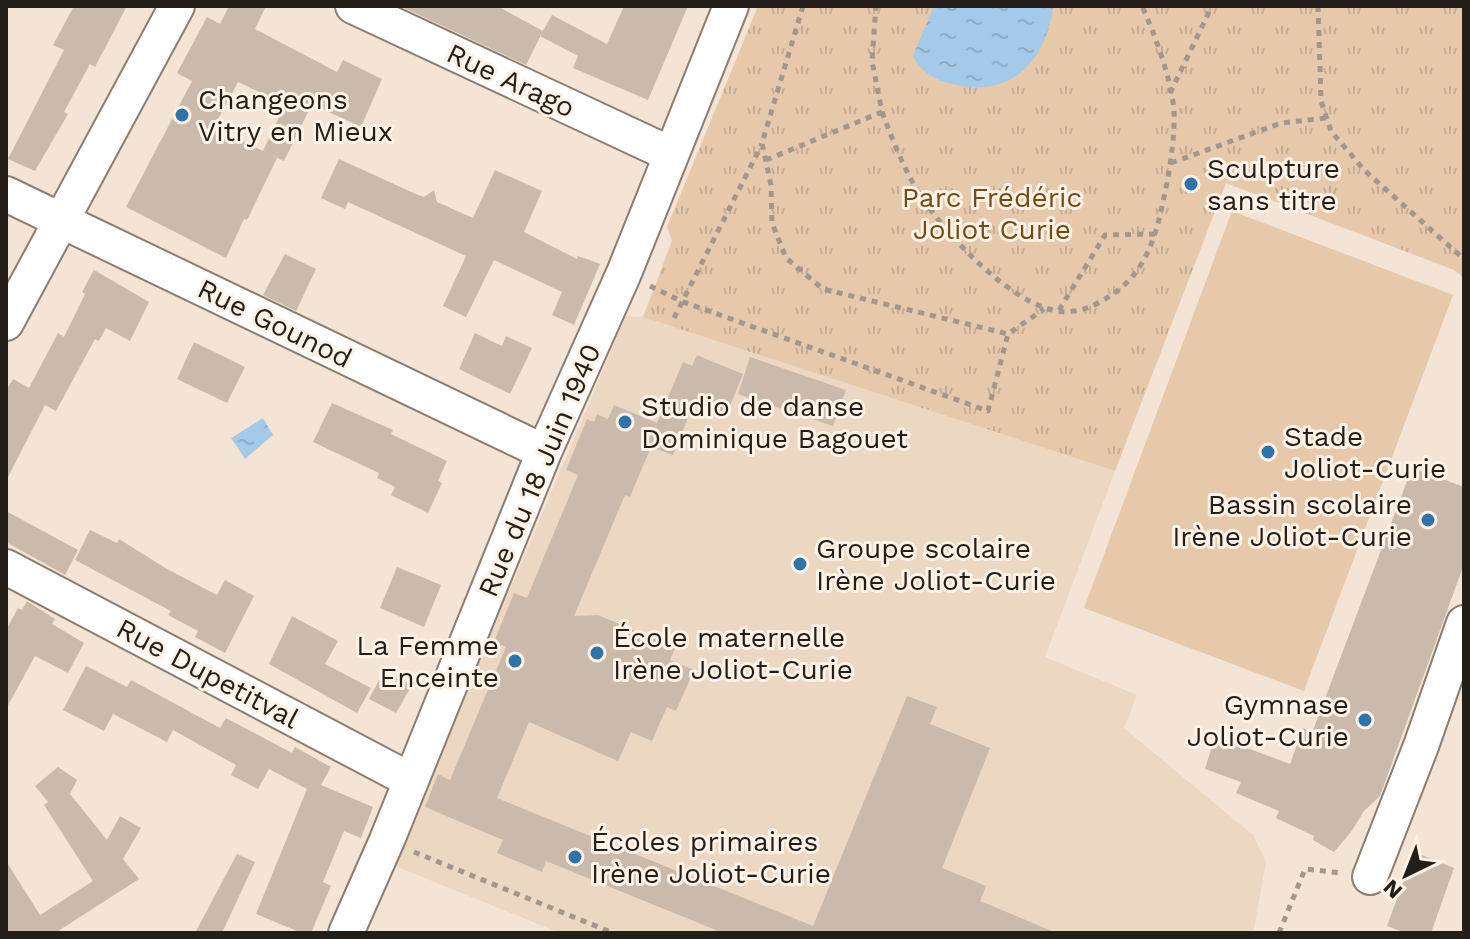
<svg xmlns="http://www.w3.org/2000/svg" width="1470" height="939" viewBox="0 0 1470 939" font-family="'Work Sans',sans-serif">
<defs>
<pattern id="park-tufts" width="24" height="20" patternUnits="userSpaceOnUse" patternTransform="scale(2)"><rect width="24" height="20" fill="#e6c9ab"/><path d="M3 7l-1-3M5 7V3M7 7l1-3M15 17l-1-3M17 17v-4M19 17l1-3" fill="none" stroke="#c5ac93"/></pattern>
<pattern id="water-ripples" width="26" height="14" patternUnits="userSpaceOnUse" patternTransform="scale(2)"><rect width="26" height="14" fill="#a5c9e8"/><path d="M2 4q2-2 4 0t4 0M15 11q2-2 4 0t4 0" fill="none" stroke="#8eacc6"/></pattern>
</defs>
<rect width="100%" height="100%" fill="#f3e4d5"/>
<!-- built -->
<path fill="#ecd7c3" d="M626,316l17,1 472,154 -70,186 92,38 -13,33 129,107 13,27 -13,71h-693l-167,-68z"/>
<!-- park -->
<path fill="url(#park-tufts)" d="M758,6h706v272l-10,-8 -228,-87 -111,288 -472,-154 29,-76 -5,-14z"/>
<!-- pitch -->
<path fill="#e6c9ab" d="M1232,211l221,84 -149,396 -220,-83z"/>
<!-- water -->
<path fill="url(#water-ripples)" d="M934,6h119c-7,56 -42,93 -101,78 -18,-4 -31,-12 -39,-28z
M263,418l10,17 -28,24 -14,-21z"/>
<!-- building -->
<path fill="#c9baab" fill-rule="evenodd" d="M74,6h53l-32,61 -5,-3 -26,48 4,2 -33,57 -27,-12 56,-109 -11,-5z
M229,6h37l-11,23 82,43 6,-12 39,19 -21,48 -49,-23 -28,57 -17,-8 10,5 -30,62 -3,-1 -18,39 -100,-51 66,-126 -15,-8 30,-56 13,7zM238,82l47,22 -22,47 -49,-24z
M400,6h97l46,25 -17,34z
M624,6h64l-40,94 -75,-32 5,-12 -38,-20 12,-21 55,29z
M339,159l79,36 6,2 10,-7 3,12 36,16 22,-48 47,21 -18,41 53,27 1,-3 22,8 -26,61 -22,-10 10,-23 -68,-32 -28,57 -23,-11 23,-50 -118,-54 -3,7 -24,-11z
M285,254l31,15 -20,42 -33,-16z
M94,270l55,32 -19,39 -24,-13 -7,13 -4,-2 -39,72 -11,-6 -39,76v-90l7,-12 16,9 29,-55 6,4 21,-43 -3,-2z
M475,333l27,13 4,-10 26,12 -22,46 -51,-25z
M194,342l51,25 -18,36 -50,-24z
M697,355l46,19 -17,42 -32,-13 -21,52 -22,-8 -21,50 -5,-2 -51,121 24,-1 77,33 -5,12 24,10 -18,41 -9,-4 -15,34 -21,-9 -13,29 -89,-39 -32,76 316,128 94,-230 30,11 -7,17 60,24 -48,120 44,18 -6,15 77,32h-334l-177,-72 -4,11 -45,-19 6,-13 -78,-33 13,-33 12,6 56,-133 -12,-5 20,-49 13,5 51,-123 -12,-5 21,-51 7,3 3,-8 11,5 6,-14 43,18 26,-61 9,4z
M750,357l96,33 -13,36 -95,-32z
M332,403l61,27 -2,4 56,27 -9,20 4,2 -14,30 -37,-18 4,-8 -18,-9 2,-5 -66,-31z
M1412,468l52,19v77l-84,232 -16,15 -13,21 -17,20 -21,-12 1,-4 -38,-18 3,-7 -43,-18 5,-11 -36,-13 10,-33 75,28 13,-36 9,5z
M6,511l72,39 -13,25 -59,-33z
M90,530l27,13 2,-4 48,30 50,26 8,-15 29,16 -29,57 -30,-16 3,-6 -30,-16 3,-4 -96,-51z
M397,567l44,18 -17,42 -44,-19z
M27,601l28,18 -3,5 32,19 -16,30 -33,-17 -29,53v-79l12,-22 4,2z
M292,616l46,25 -13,23 46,24 -14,25 -88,-49z
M86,666l41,21 4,-7 89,48 6,-10 66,35 3,-6 36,20 -10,18 52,22 -12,31 -17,-7 -21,51 8,4 -20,47h-9l-46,-19 51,-125 -38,-20 -11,20 -27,-14 5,-10 -63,-35 -6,12 -54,-28 -9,17 -41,-21z
M384,671l28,14 -16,28 -27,-14z
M58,767l19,13 -7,14 37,46 13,-24 21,12 -18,31 16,20 -84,54h-49v-72l34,54 53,-34 -49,-76 4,-3 -13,-16z
M1414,852l40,16 -23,65h-25l-19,-7z
M237,854l18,8 -33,71h-27z"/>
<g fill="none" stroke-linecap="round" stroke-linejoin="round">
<!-- street casing -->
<g stroke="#8b7e70" stroke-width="38">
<path id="street" d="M353,6l317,148
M6,194l538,258
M6,323l171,-317
M6,567l404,213
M1370,877l51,-131 43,-123
M346,933l41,-93 157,-388 80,-179 107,-267"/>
</g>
<!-- path -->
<path stroke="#a3978c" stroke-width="5" stroke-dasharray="6 6" stroke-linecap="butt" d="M803,6l-41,137 9,42 1,38 14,35 37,31 185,45 36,-25
M1318,6l3,95 10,30 33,39 100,89
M1170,93l42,-87
M882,112c10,26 20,53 35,78 24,40 106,131 157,121 15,-2 27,-9 39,-17 38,-26 45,-68 54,-111 4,-23 8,-49 7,-73 -3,-32 -19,-75 -32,-104
M766,160l116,-48 -10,-51 4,-55
M1171,163l110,-40 45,-5
M650,286l31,15 307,110 20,-77
M1059,310l46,-75 51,-1
M674,318l88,-174
M414,852l199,81
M1279,933l26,-64 37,4"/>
<!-- street -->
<use href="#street" stroke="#fff" stroke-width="34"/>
</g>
<!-- markers -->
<g fill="#2f74a9" stroke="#fef2e6" stroke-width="3">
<circle cx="182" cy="115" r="8"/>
<circle cx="1191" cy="184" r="8"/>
<circle cx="625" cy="422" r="8"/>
<circle cx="1268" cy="452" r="8"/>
<circle cx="1428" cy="520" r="8"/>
<circle cx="800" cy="564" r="8"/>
<circle cx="597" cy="653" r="8"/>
<circle cx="515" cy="661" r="8"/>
<circle cx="1365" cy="720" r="8"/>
<circle cx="575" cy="857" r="8"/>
</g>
<g text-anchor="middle" stroke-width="6" stroke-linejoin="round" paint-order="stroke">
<!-- street labels -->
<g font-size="28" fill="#241e19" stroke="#fef2e6">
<text transform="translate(511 80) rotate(25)" y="10">Rue Arago</text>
<text transform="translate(275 323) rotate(26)" y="10">Rue Gounod</text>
<text transform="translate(539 470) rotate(-67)" y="10">Rue du 18 Juin 1940</text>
<text transform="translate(208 673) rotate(28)" y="10">Rue Dupetitval</text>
</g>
<!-- poi labels -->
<g font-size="28" fill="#241e19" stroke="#fef2e6" text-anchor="start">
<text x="198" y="109">Changeons<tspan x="198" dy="32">Vitry en Mieux</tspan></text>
<text x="1207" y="178">Sculpture<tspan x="1207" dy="32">sans titre</tspan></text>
<text x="641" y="416">Studio de danse<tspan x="641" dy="32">Dominique Bagouet</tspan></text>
<text x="1284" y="446">Stade<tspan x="1284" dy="32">Joliot-Curie</tspan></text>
<text x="1412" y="514" text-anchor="end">Bassin scolaire<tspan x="1412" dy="32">Irène Joliot-Curie</tspan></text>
<text x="816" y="558">Groupe scolaire<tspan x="816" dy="32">Irène Joliot-Curie</tspan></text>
<text x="613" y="647">École maternelle<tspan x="613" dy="32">Irène Joliot-Curie</tspan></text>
<text x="499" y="655" text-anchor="end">La Femme<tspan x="499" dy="32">Enceinte</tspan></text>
<text x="1349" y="714" text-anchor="end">Gymnase<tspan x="1349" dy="32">Joliot-Curie</tspan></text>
<text x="591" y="851">Écoles primaires<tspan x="591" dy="32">Irène Joliot-Curie</tspan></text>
</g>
<!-- park labels -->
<g font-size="28" fill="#754b14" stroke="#fef2e6">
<text x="992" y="207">Parc Frédéric<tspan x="992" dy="32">Joliot Curie</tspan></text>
</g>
</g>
<!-- border -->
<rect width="1470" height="939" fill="none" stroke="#241e19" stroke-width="16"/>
<!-- north arrow -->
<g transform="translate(1406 875) rotate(223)" stroke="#fef2e6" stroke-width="6" paint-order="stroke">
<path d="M0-6L14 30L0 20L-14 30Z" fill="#241e19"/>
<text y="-12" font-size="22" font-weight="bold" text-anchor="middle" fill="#241e19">N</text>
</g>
</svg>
